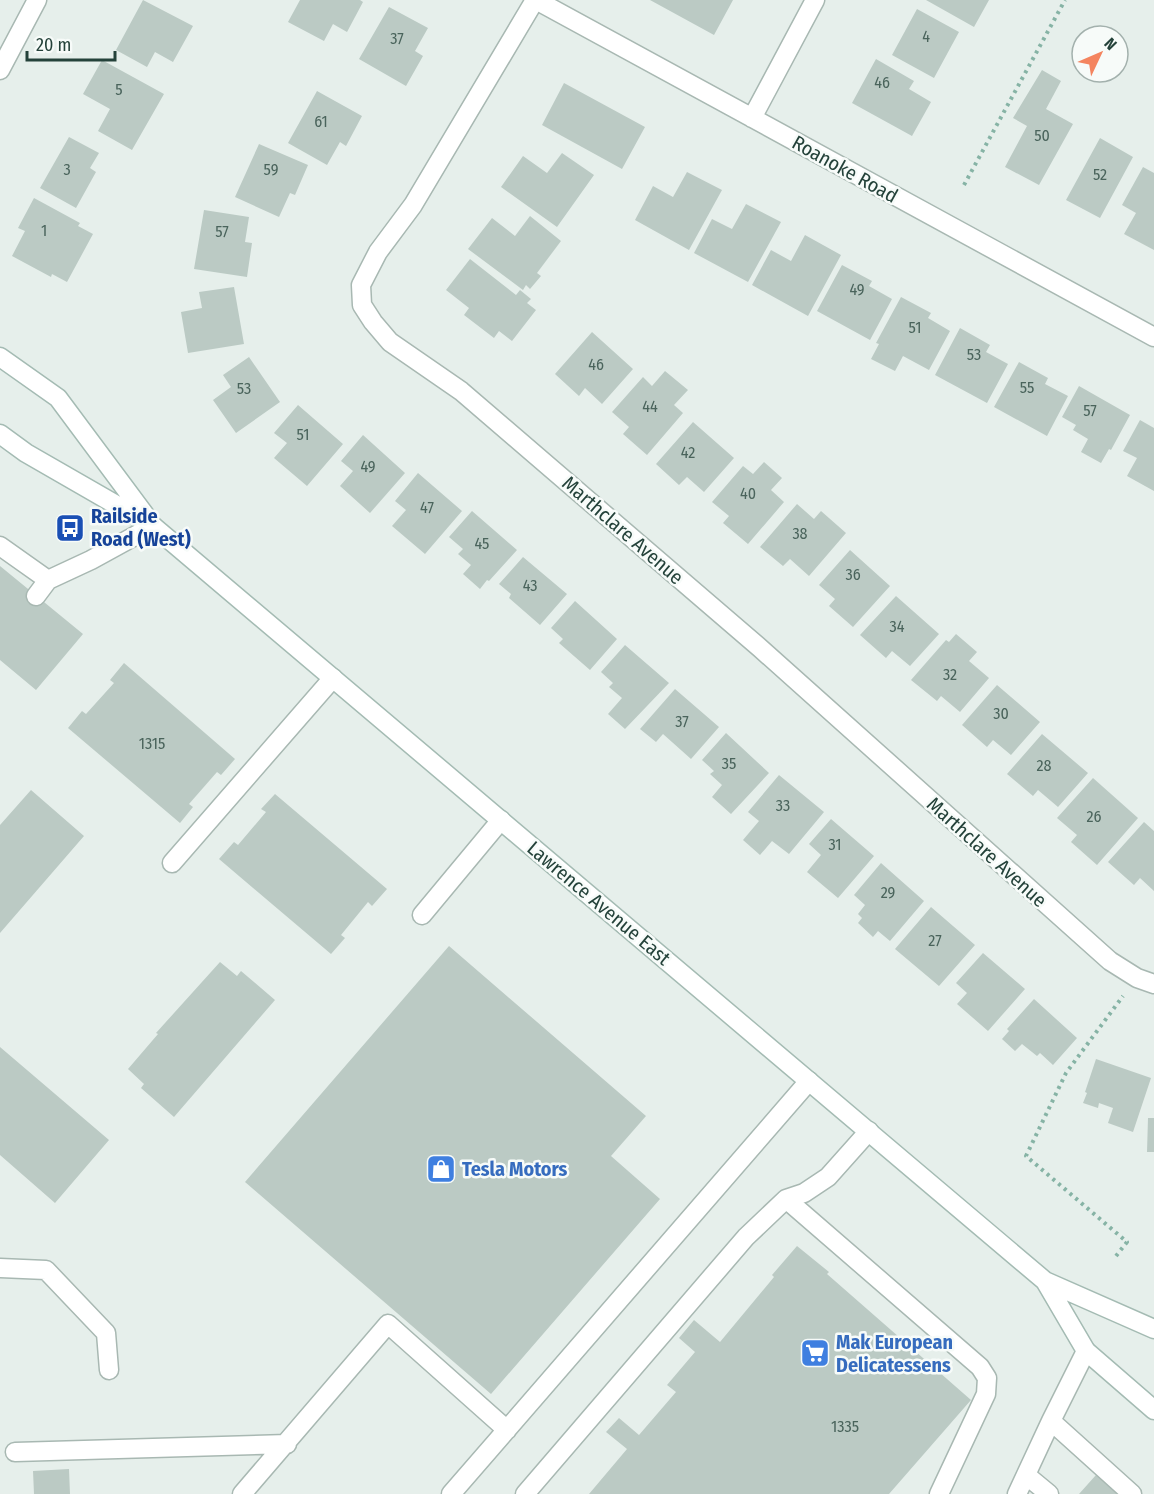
<svg xmlns="http://www.w3.org/2000/svg" width="1154" height="1494" viewBox="0 0 1154 1494" font-family="'Fira Sans Condensed',sans-serif">
<rect width="100%" height="100%" fill="#e6efeb"/>
<!-- building -->
<path fill="#bbcac4" d="M143,0l50,26 -20,36 -18,-10 -8,15 -31,-17z
M300,0h60l3,2 -16,30 -14,-8 -9,17 -36,-19z
M650,0h83l-19,35z
M926,0h63l-15,27z
M389,7l39,21 -13,23 8,5 -17,30 -47,-27z
M917,9l42,23 -25,46 -42,-23z
M876,59l38,22 -5,8 22,13 -19,34 -60,-33z
M102,60l62,34 -32,56 -34,-19 12,-22 -27,-15z
M1042,70l19,11 -15,28 27,15 -34,61 -34,-18 22,-41 -14,-8z
M564,83l81,44 -23,42 -80,-44z
M317,91l45,25 -16,30 -6,-4 -13,23 -39,-22z
M69,137l30,16 -9,15 6,4 -20,36 -36,-20z
M1100,138l33,19 -33,61 -34,-18z
M259,144l49,21 -13,30 -5,-2 -11,24 -44,-20z
M562,153l32,22 -37,52 -56,-40 22,-31 24,17z
M1143,167l11,6v77l-30,-16 12,-21 -14,-8z
M687,172l35,18 -33,60 -54,-30 18,-34 20,11z
M34,198l46,25 -2,3 15,8 -26,48 -15,-8 -1,3 -39,-21 13,-25 -7,-3z
M746,204l35,18 -33,60 -54,-29 18,-34 20,10z
M204,210l45,7 -4,25 7,1 -5,34 -53,-8z
M530,216l31,25 -24,32 4,3 -11,13 -4,-4 -3,5 -55,-41 24,-31 23,18z
M805,235l36,20 -33,61 -56,-31 19,-35 20,11z
M470,259l46,36 4,-5 11,9 -4,4 9,7 -24,31 -13,-10 -5,7 -30,-23 5,-7 -23,-18z
M842,265l30,16 -3,5 23,13 -22,41 -53,-29z
M234,287l10,57 -56,9 -7,-41 21,-4 -3,-16z
M901,297l30,16 -3,5 22,13 -21,39 -26,-14 -8,15 -24,-12 8,-15 -3,-1z
M960,328l30,17 -4,7 22,12 -21,39 -52,-28z
M592,332l41,37 -31,35 -17,-16 -6,8 -24,-22z
M249,357l31,45 -44,31 -23,-33 18,-13 -8,-12z
M1019,362l29,16 -3,6 23,12 -21,40 -53,-29z
M665,371l23,19 -14,15 9,8 -36,42 -24,-21 6,-7 -17,-15 31,-35 9,9z
M1079,386l51,29 -19,35 -2,-1 -8,14 -20,-11 7,-13 -15,-9 3,-5 -14,-8z
M298,405l45,39 -36,42 -33,-28 13,-15 -13,-10z
M1140,420l14,8v63l-27,-15 10,-18 -14,-7z
M693,422l41,36 -30,34 -17,-15 -8,8 -23,-21z
M363,435l42,38 -35,40 -30,-27 13,-15 -12,-10z
M764,462l18,16 -11,12 13,12 -36,42 -25,-21 6,-7 -17,-14 31,-36 10,8z
M418,473l44,38 -37,43 -33,-28 14,-16 -11,-9z
M797,504l17,15 7,-8 25,22 -37,43 -19,-17 -7,7 -23,-19z
M472,511l45,39 -28,31 -2,-1 -7,9 -17,-15 8,-9 -13,-11 5,-5 -14,-12z
M850,550l40,36 -37,41 -24,-21 6,-7 -16,-14z
M523,557l44,37 -27,31 -31,-27 2,-4 -12,-10z
M0,566l83,68 -47,56 -36,-30z
M896,596l43,38 -29,32 -18,-15 -6,7 -26,-23z
M575,601l42,38 -27,31 -31,-27 4,-4 -12,-11z
M956,634l21,18 -8,9 20,17 -29,34 -19,-16 -4,5 -26,-21 35,-40 3,2z
M625,645l44,38 -44,46 -17,-15 14,-16 -13,-11 4,-4 -12,-11z
M124,663l111,96 -14,16 -4,-3 -28,32 4,3 -13,16 -112,-95 14,-17 4,3 28,-31 -4,-3z
M997,685l43,37 -29,33 -18,-15 -6,7 -25,-22z
M675,689l44,38 -28,32 -28,-25 -7,8 -16,-13z
M726,733l43,40 -38,41 -19,-17 10,-12 -12,-11 4,-3 -12,-11z
M1042,734l46,39 -30,34 -20,-17 -5,6 -26,-22z
M779,775l45,37 -35,42 -17,-13 -12,14 -17,-15 16,-19 -11,-9z
M1093,778l45,40 -41,47 -26,-23 6,-7 -20,-17z
M31,790l53,46 -84,97v-108z
M275,794l112,95 -15,17 -4,-4 -27,33 4,3 -14,16 -112,-95 15,-17 4,3 28,-33 -5,-3z
M831,819l43,37 -36,42 -31,-26 14,-17 -12,-11z
M1144,822l10,9v60l-14,-13 -6,7 -26,-23z
M881,863l43,38 -34,40 -12,-10 -5,6 -15,-14 4,-5 -4,-4 7,-9 -11,-10z
M931,907l44,38 -36,41 -44,-37z
M449,946l197,170 -35,40 49,43 -169,195 -246,-212z
M983,953l42,36 -37,42 -31,-27 10,-11 -11,-10z
M220,962l17,14 4,-5 34,29 -101,117 -33,-29 3,-4 -16,-15 30,-35 -2,-1z
M1034,999l43,39 -24,27 -13,-12 -3,3 -15,-12 -7,7 -13,-12 7,-8 -2,-2z
M0,1047l109,93 -54,63 -55,-48z
M1096,1059l55,19 -18,54 -25,-9 5,-15 -14,-5 -1,5 -15,-5 4,-10 -2,-1z
M1148,1118h6v34h-7z
M797,1246l32,26 -2,2 144,126 -82,94h-300l38,-45 -21,-17 13,-14 20,17 37,-43 -9,-7 28,-33 -16,-14 15,-18 26,22 54,-65 -2,-2z
M69,1469l1,25h-36l-1,-23z
M1096,1475l21,19h-38z"/>
<g fill="none" stroke-linecap="round" stroke-linejoin="round">
<!-- service casing -->
<g stroke="#a8b8b2" stroke-width="21">
<path id="service" d="M0,546l48,34 43,-20 62,-34
M36,596l12,-16
M172,863l161,-185
M422,915l79,-95
M786,1199l194,168 7,11 -1,16 -47,100
M0,1268l46,2 60,63 3,37
M1086,1351l-35,70 81,73
M15,1452l272,-8
M1026,1475l23,19
M242,1494l146,-170 119,106
M451,1494l358,-413
M525,1494l221,-257 40,-38 18,-6 24,-16 41,-46
M1017,1494l34,-73"/>
</g>
<!-- minor casing -->
<g stroke="#a8b8b2" stroke-width="21">
<path id="minor" d="M535,0l-122,205 -35,47 -17,33 1,20 11,17 17,20 71,49 299,257 350,313 27,17 17,6
M536,0l618,337
M752,118l63,-118"/>
</g>
<!-- tertiary casing -->
<g stroke="#a8b8b2" stroke-width="21">
<path id="tertiary" d="M0,70l37,-70"/>
</g>
<!-- secondary casing -->
<g stroke="#a4bbb3" stroke-width="21">
<path id="secondary" d="M0,357l58,41 90,121
M0,434l26,19 127,73 892,755 109,48
M1045,1281l41,70 68,59"/>
</g>
<!-- path -->
<path stroke="#86b3a5" stroke-width="4" stroke-dasharray="3 4.5" stroke-linecap="butt" d="M964,185l101,-185
M1116,1256l11,-14 -101,-86 40,-83 57,-77"/>
<!-- service -->
<use href="#service" stroke="#fff" stroke-width="18"/>
<!-- minor -->
<use href="#minor" stroke="#fff" stroke-width="18"/>
<!-- tertiary -->
<use href="#tertiary" stroke="#fff" stroke-width="18"/>
<!-- secondary -->
<use href="#secondary" stroke="#fff" stroke-width="18"/>
</g>
<!-- icons -->
<defs>
<g id="bus-square" transform="scale(1.5)"><rect x="-9" y="-9" width="18" height="18" rx="4" fill="#1a4fb4" stroke="#f7fbf9"/><path d="M-5-6H5V4H4V6H2V4H-2V6H-4V4H-5ZM-3.5-4V0h7V-4ZM-3.5 1.2v1.5H-2V1.2ZM2 1.2v1.5H3.5V1.2Z" fill="#fff"/></g>
<g id="shop-square" transform="scale(1.5)"><rect x="-9" y="-9" width="18" height="18" rx="4" fill="#3f7fe0" stroke="#f7fbf9"/><path d="M-5-2.5h2.3a2.7 3.5 0 0 1 5.4 0H5L5.5 6h-11ZM-1.5-2.5h3a1.5 2.3 0 0 0-3 0Z" fill="#fff"/></g>
<g id="supermarket-square" transform="scale(1.5)"><rect x="-9" y="-9" width="18" height="18" rx="4" fill="#3f7fe0" stroke="#f7fbf9"/><path d="M-6-5.5h2.5l.6 2H6L4.5 2H-2.5L-4.4-4H-6ZM-1.5 3.2a1.3 1.3 0 1 0 .1 0ZM3 3.2a1.3 1.3 0 1 0 .1 0Z" fill="#fff"/></g>
</defs>
<g fill-rule="evenodd">
<use href="#bus-square" x="70" y="528"/>
<use href="#shop-square" x="441" y="1169"/>
<use href="#supermarket-square" x="815" y="1353"/>
</g>
<g text-anchor="middle" stroke-width="5" stroke-linejoin="round" paint-order="stroke">
<!-- number labels -->
<g font-size="16" fill="#4a645c">
<text x="926" y="42">4</text>
<text x="397" y="44">37</text>
<text x="882" y="88">46</text>
<text x="119" y="95">5</text>
<text x="321" y="127">61</text>
<text x="1042" y="141">50</text>
<text x="67" y="175">3</text>
<text x="271" y="175">59</text>
<text x="1100" y="180">52</text>
<text x="44" y="236">1</text>
<text x="222" y="237">57</text>
<text x="857" y="295">49</text>
<text x="915" y="333">51</text>
<text x="974" y="360">53</text>
<text x="596" y="370">46</text>
<text x="1027" y="393">55</text>
<text x="244" y="394">53</text>
<text x="650" y="412">44</text>
<text x="1090" y="416">57</text>
<text x="303" y="440">51</text>
<text x="688" y="458">42</text>
<text x="368" y="472">49</text>
<text x="748" y="499">40</text>
<text x="427" y="513">47</text>
<text x="800" y="539">38</text>
<text x="482" y="549">45</text>
<text x="853" y="580">36</text>
<text x="530" y="591">43</text>
<text x="897" y="632">34</text>
<text x="950" y="680">32</text>
<text x="1001" y="719">30</text>
<text x="682" y="727">37</text>
<text x="152" y="749">1315</text>
<text x="729" y="769">35</text>
<text x="1044" y="771">28</text>
<text x="783" y="811">33</text>
<text x="1094" y="822">26</text>
<text x="835" y="850">31</text>
<text x="888" y="898">29</text>
<text x="935" y="946">27</text>
<text x="845" y="1432">1335</text>
</g>
<!-- street labels -->
<g font-size="20" fill="#24423a" stroke="#f7fbf9">
<text transform="translate(845 169) rotate(29)" y="7">Roanoke Road</text>
<text transform="translate(623 530) rotate(41)" y="7">Marthclare Avenue</text>
<text transform="translate(987 852) rotate(42)" y="7">Marthclare Avenue</text>
<text transform="translate(599 903) rotate(40)" y="7">Lawrence Avenue East</text>
</g>
<!-- transit labels -->
<g font-size="20" font-weight="bold" fill="#164399" stroke="#f7fbf9" text-anchor="start">
<text x="91" y="523">Railside<tspan x="91" dy="23">Road (West)</tspan></text>
</g>
<!-- shop labels -->
<g font-size="20" font-weight="bold" fill="#366cbe" stroke="#f7fbf9" text-anchor="start">
<text x="462" y="1176">Tesla Motors</text>
<text x="836" y="1349">Mak European<tspan x="836" dy="23">Delicatessens</tspan></text>
</g>
</g>
<!-- north arrow -->
<g transform="translate(1100 54) rotate(46)"><circle r="28" fill="#f7fbf9" stroke="#a3b1ad" stroke-width="1.5"/>
<path d="M0-4.5L10 22L0 15L-10 22Z" fill="#f4845f"/>
<text y="-9" font-size="16" font-weight="bold" text-anchor="middle" fill="#24423a">N</text>
</g>
<!-- scale -->
<path d="M27 51v9h88v-9" fill="none" stroke="#24423a" stroke-width="3"/>
<text x="36" y="51" font-size="18" fill="#24423a" stroke="#f7fbf9" stroke-width="4.5" paint-order="stroke">20 m</text>
</svg>
